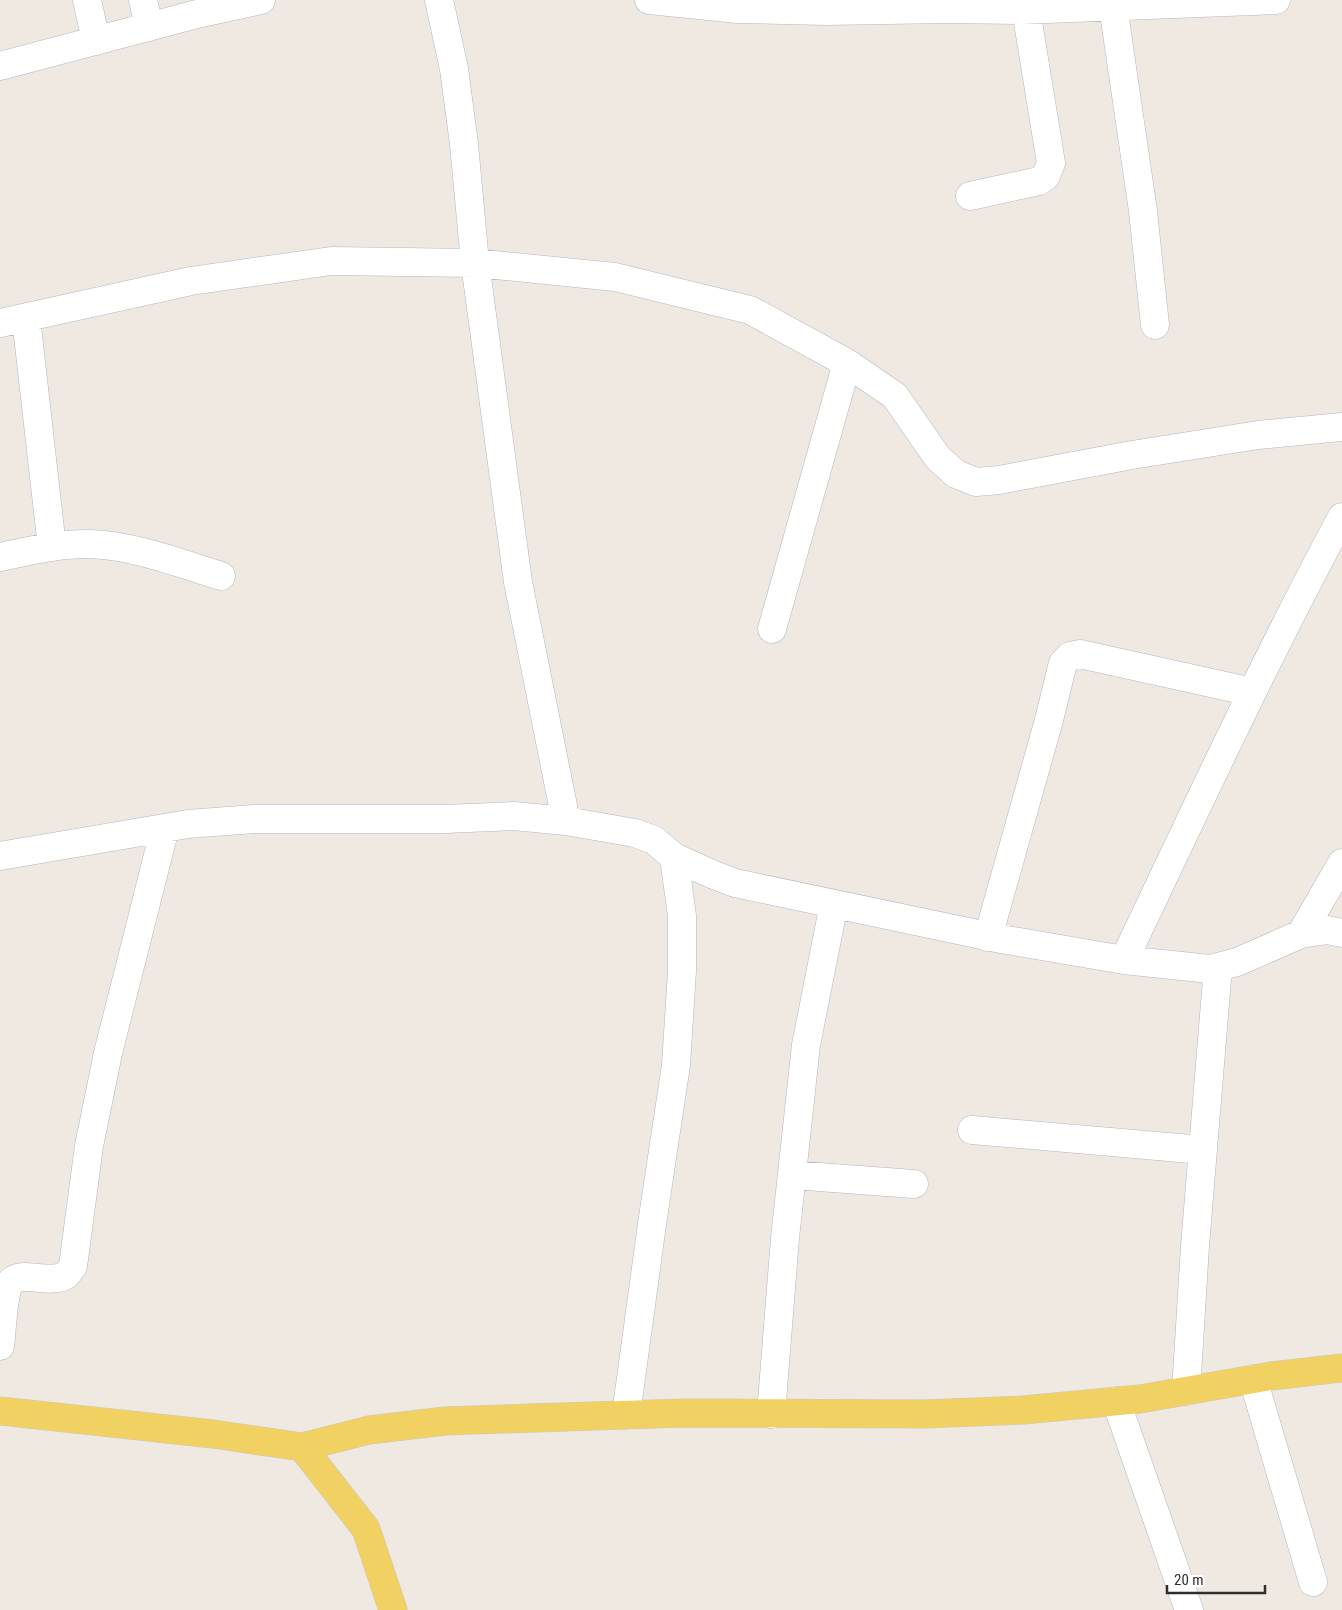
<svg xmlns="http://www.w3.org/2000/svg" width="1342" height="1610" viewBox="0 0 1342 1610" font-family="'Roboto Condensed',sans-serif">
<rect width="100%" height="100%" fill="#efe9e1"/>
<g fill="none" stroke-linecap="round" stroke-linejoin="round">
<!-- minor casing -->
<g stroke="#b4b7c1" stroke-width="29">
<path id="minor" d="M87,0l9,41
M143,0l6,27
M439,0l15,69 10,75 11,119 43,319 48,239
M649,0l89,9 88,2 122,-2 74,1 254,-10
M1113,6l30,205 12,114
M0,66l201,-53 60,-13
M970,196l69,-15 7,-5 5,-13 -25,-153
M26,318l26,229
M0,323l191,-42 140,-20 144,2 140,14 135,33 97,53 48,33 43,62 18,16 20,8 23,-2 133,-25 126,-20 84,-8
M0,557c29,-6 61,-14 91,-13 44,2 88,19 130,32
M772,629l75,-266
M0,856l188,-32 66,-5h191l69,-3 52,5 69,12 19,7 20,17 40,18 21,8 266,56 123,21 86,9 27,-7 64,-28 26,-4 15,3
M1301,934l41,-71
M988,937l61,-217 14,-57 7,-7 10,-2 172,38
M1124,960c71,-149 140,-298 218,-443
M972,1130l231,20
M792,1175l122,9
M0,1346c2,-14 3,-55 11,-64 9,-12 40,3 55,-7 3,-2 5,-7 7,-9l16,-120 19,-93 57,-225
M1253,1379l60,203
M1186,1391l9,-145 23,-279
M1116,1401l73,209
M771,1414l14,-176 21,-193 28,-141
M626,1415l26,-191 24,-159 6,-94v-55l-8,-59"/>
</g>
<!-- major casing -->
<g stroke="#c9c9c9" stroke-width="29">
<path id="major" d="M0,1411l213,23 89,13 64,82 27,81
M302,1447l67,-17 76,-9 238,-8 242,1 98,-4 117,-11 131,-23 71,-8"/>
</g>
<!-- minor -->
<use href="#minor" stroke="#fff" stroke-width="28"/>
<!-- major -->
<use href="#major" stroke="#f2d163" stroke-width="28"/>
</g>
<!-- scale -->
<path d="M1167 1585v8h98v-8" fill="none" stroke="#2e2e2e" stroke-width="2.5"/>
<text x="1174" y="1585" font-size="15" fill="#2e2e2e" stroke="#ffffff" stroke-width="4" paint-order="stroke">20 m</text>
</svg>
